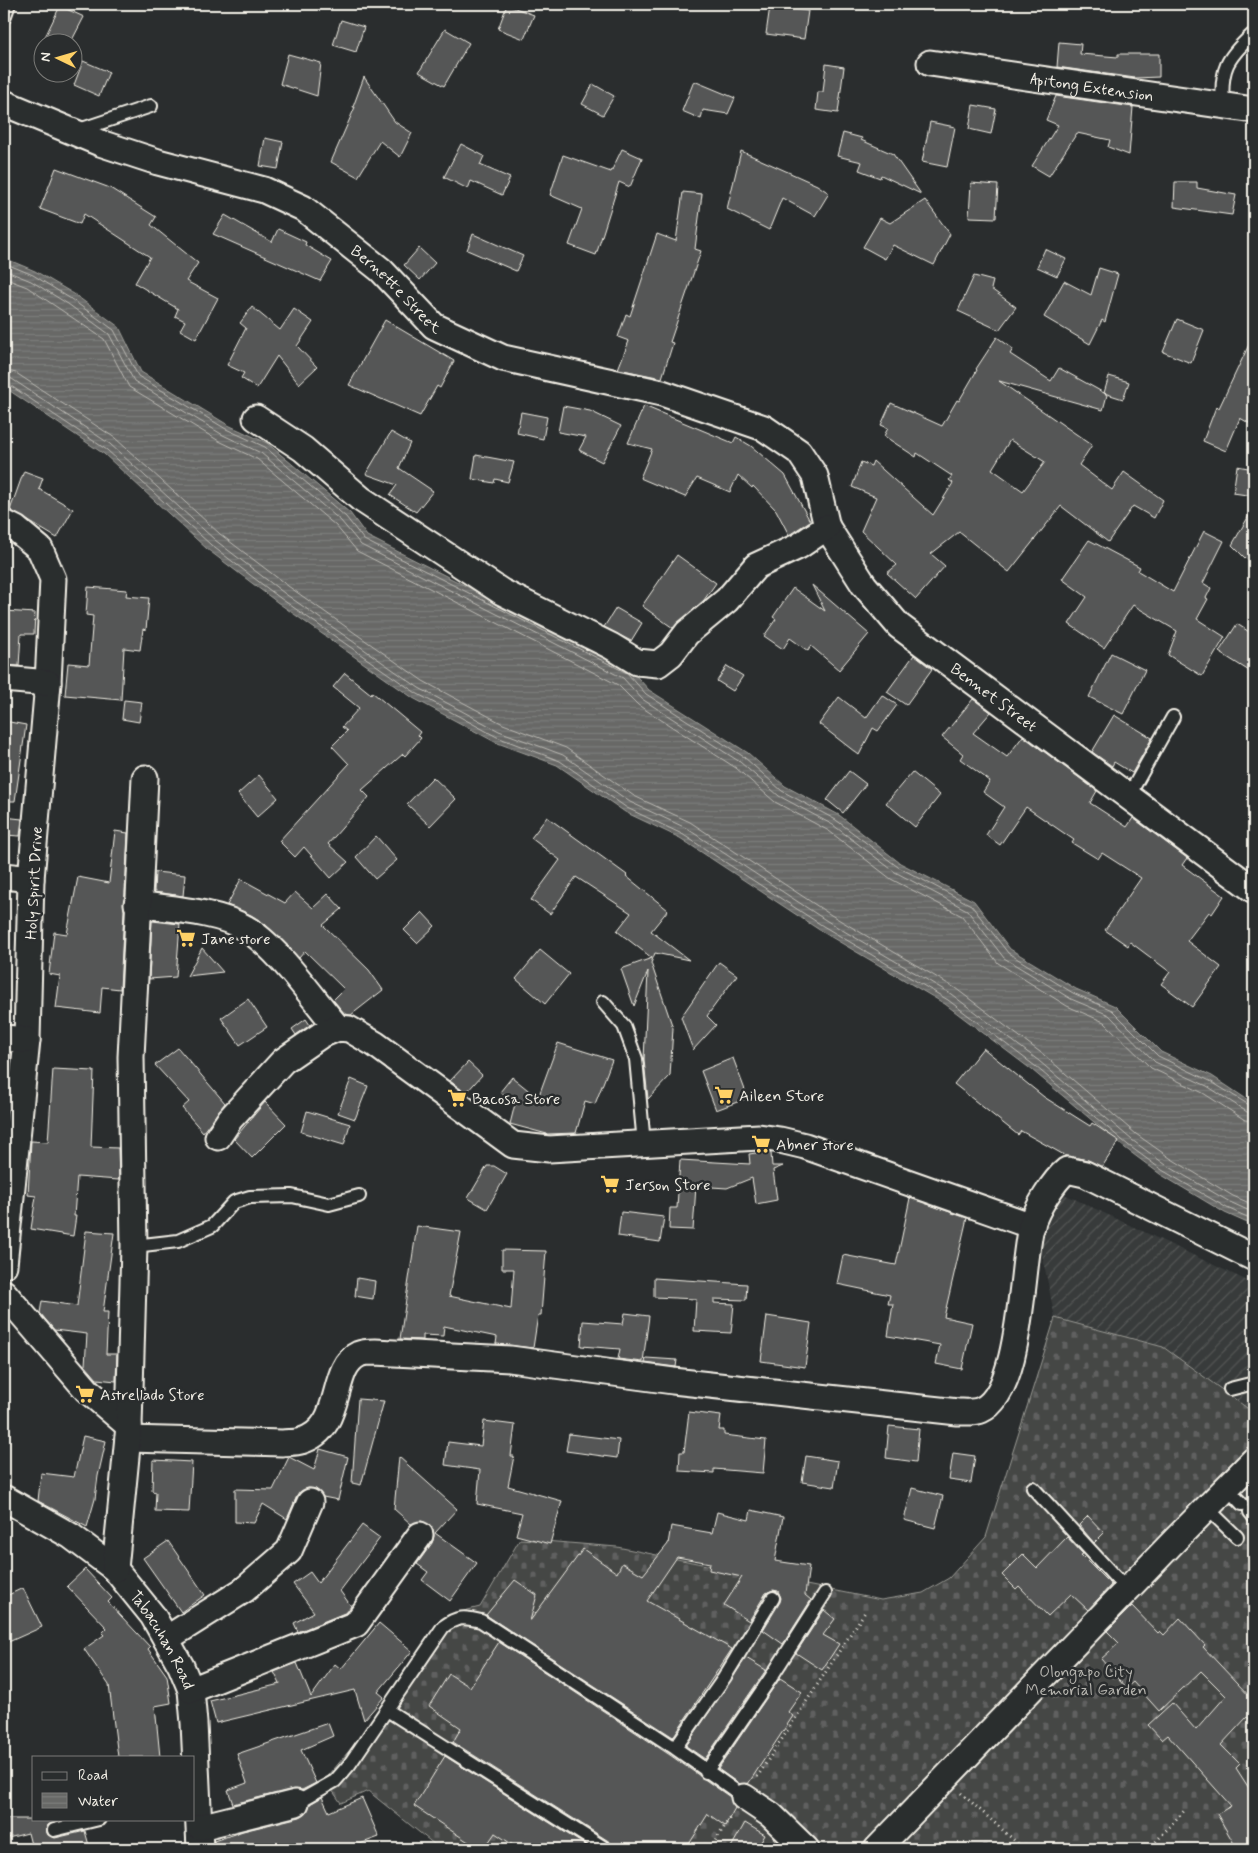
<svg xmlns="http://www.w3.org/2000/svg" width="1258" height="1853" viewBox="0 0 1258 1853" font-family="Mynerve,sans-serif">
<defs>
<pattern id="industrial-furrows" width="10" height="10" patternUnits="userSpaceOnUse" patternTransform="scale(1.25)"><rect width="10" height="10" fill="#373a3a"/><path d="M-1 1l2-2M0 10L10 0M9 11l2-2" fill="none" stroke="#555756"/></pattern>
<pattern id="cemetery-stones" width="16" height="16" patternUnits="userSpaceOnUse" patternTransform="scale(1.25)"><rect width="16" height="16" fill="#444645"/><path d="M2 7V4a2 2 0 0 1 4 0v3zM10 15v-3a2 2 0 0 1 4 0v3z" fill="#606160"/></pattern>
<pattern id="water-rules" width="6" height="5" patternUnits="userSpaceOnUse" patternTransform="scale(1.25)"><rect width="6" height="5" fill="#676866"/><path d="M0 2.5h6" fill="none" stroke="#7d7e7c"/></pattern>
</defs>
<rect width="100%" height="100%" fill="#2a2d2e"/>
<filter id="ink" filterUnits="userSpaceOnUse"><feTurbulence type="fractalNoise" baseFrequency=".02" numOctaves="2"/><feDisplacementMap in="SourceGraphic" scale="10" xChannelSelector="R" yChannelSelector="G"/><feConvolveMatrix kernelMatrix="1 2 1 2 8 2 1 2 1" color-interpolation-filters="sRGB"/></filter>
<g filter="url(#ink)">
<!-- industrial -->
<path fill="url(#industrial-furrows)" d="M1064,1194l190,90v129l-91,-66 -108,-29 -18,-88z"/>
<!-- cemetery -->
<path fill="url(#cemetery-stones)" stroke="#9c9c96" d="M1055,1318l108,29 91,66v436h-814l-72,-58 -27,12 -16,-23 139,-169 16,-4 40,-68 97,8 264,53 42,-7 26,-15 37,-41z"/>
<!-- water -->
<path fill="url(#water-rules)" stroke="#9f9f9a" d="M4,258l31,13 39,23 45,33 22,45 87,53 39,18 83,70 17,23 263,133 19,21 99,63 37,33 54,29 61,48 74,38 36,48 66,40 39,17 46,46 51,24 42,28v122l-29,-13 -65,-39 -35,-26 -93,-78 -87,-66 -124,-73 -141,-93 -55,-26 -68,-47 -62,-23 -82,-44 -136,-96 -70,-53 -103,-95 -100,-67z"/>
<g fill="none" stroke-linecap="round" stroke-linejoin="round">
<!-- shore -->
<path stroke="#bcbab4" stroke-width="1" d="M4,263l29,12 38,24 43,31 24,46 88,53 39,18 81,70 18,23 263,133 19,21 98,63 38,34 54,29 62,47 73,38 37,48 65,40 39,17 46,46 52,25 44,27
M4,270l27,11 37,23 41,30 25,47 89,54 38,18 80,68 20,24 262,133 19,21 98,63 39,34 54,29 62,47 72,38 37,48 67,41 38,16 46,47 52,24 40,26 7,2
M4,278l23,9 77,52 25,48 90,54 38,18 79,67 21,25 261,134 20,20 98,63 39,34 54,29 62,48 71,37 36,47 69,43 37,16 47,46 52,25 42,27 9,1
M4,370l12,3 99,65 105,96 68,52 135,95 80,43 63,24 68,48 56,26 141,93 124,73 89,67 92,79 34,24 63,38 21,9
M4,377l8,2 98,65 105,96 69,53 135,95 80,43 64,24 67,47 56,26 141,93 124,73 88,67 93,79 34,25 64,37 24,11
M4,383l4,1 99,66 104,95 69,53 136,95 81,44 63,24 67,47 55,26 141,92 125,74 87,66 93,79 34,25 65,38 27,12"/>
</g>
<!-- building -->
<path fill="#555756" stroke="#f4f1e8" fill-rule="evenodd" d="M507,5l27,10 -10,24 -26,-10z
M60,6l24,11 -13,25h-15l-11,-5z
M770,6l38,5 -4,28 -38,-5z
M341,20l23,7 -8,25 -23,-7z
M445,29l24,14 -25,43 -25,-14z
M1059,42l22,2 -1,10 38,3v-3h41v23l-24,1 -78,-11z
M288,54l33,9 -4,33 -37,-12z
M83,61l26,11 -10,24 -25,-11z
M826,64l18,3 -6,46 -22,-3 2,-18h5z
M364,77l31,45 17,11 -12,24 -20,-16 -22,36 -27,-15 24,-55h-2z
M694,81l41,17 -7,16 -25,-4 -2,9 -19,-8z
M593,84l21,12 -11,19 -21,-11z
M1056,96l77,11 -4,48 -21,-8 2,-7 -33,-7 -28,43 -17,-10 26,-41 -12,-5z
M973,105l23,4 -5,25 -22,-5z
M930,122l25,5 -8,40 -25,-5z
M843,133l19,5 -1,2 32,14 28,40 -40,-19 -1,3 -21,-8 3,-8 -25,-6z
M265,138l18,4 -5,27 -18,-3z
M461,144l23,12 -4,9 30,13 -8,17 -31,-14 -3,8 -24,-12z
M622,149l20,9 -12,29 -11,-5 -23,73 -27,-10 13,-36 -32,-14 13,-40 48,17z
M741,151l76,34 12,8 -14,23 -33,-18 -13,32 -42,-21z
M56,168l54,20 46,29 -5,8 47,38 -12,18 32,17 -22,41 -16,-9 5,-9 -10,-5 3,-7 -43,-26 15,-26 -66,-43 -4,10 -40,-15z
M1175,182h22v6l39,7 -4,20 -58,-8z
M971,183l27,2 -2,33 -27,-1z
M683,192l19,2 -7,55 6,2 -31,91 3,1 -11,35 -44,-9 11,-28 -11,-4 8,-23 4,2 27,-82 19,7z
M925,200l25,34 -16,31 -41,-20 -8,14 -22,-12 17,-29 10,5z
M225,215l47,27 6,-13 28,13 -1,3 27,16 -12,20 -107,-47z
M473,234l50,22 -7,15 -49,-21z
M419,248l16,15 -15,17 -16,-15z
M1045,249l21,10 -9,17 -20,-9z
M1099,268l19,6 -13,48 -3,-2 -12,24 -46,-27 20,-36 27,14z
M974,276l19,5 -2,8 25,18 -17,23 -41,-19z
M252,307l28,23 14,-21 19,13 -16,24 20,21 -18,17 -22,-28 -20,32 -16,-10 3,-5 -17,-8 19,-37 -6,-5z
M1177,319l27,11 -13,33 -28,-11z
M385,320l69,41 -14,27 -3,-2 -17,30 -71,-31z
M1254,334v92l-14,-8 -14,33 -23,-10 13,-34 3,1z
M997,337l16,12 -3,5 41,27 8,-13 45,25 5,-17 20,6 -6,17 -19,-6 3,2 -4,15 -104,-29 93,64 -13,20 33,25 12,-18 39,28 -9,18 -21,-12 -25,36 -47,-36 -52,66 -50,-40 -28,22 14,12 -29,33 -29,-26 10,-8 -36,-34 15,-34 -24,-10 9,-25 10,4 2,-5 60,54 20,-32 -4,-3 3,-4 -35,-23 -1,4 -32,-21 4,-8 -7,-3 10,-22 51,23 15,-26 2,1 18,-31 -1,-1zM1010,440l35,22 -22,29 -31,-22z
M563,406l27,5 31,15 -19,36 -23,-12 7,-13 -28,-5z
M644,406l89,37 3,-6 15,9 34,29 25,46 -21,14 -13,-25 -23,-24 -1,2 -14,-13 -8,17 -33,-14 -12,19 -45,-19 12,-29 -24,-6z
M521,412l26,5 -4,22 -26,-6z
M391,432l19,11 -11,25 34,23 -17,21 -26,-17 7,-10 -31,-11z
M476,455l38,7 -6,20 -13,-3 -1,4 -22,-4z
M1237,466l17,3v27l-21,-3z
M24,471l19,7 -4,11 34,20 -16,29 -47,-28z
M1254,507v60l-22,-22z
M1204,531l20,10 -21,42 8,5 -5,10 2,1 -11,20 28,18 -23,39 -34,-21 9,-24 -44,-26 -29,43 -35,-24 18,-27 -25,-18 27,-39 51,27 -2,4 35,21z
M677,555l39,28 -12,17 -31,28 -31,-22z
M812,585l57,49 -30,36 -28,-24 -3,5 -18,-13 -7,11 -19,-13 12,-17 -3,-2 20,-29 32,23z
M88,587l39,3 -1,6 23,2 -3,32 -3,-1 -3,21 -16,-2 -3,52 -56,-5 3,-32 21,2 4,-49 -7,-1z
M616,608l26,15 -11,18 -27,-14z
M4,611l31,2 -1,21h-13l-2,32 -15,-1z
M1237,624l17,11v39l-35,-22z
M1111,653l34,17 -22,44 -34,-17z
M914,655l18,14 -26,36 -19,-13z
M727,666l16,10 -10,15 -16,-10z
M345,673l26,21 1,-2 48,40 -2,3 3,3 -16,18 -2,-2 -41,36 7,7 -41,47 20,18 -17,16 -27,-31 -9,10 -16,-16 70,-77 -17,-18 15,-15 -5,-4 17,-19 -26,-21z
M882,695l15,10 -19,26 -5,-3 -14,27 -40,-31 20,-27 27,21z
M973,699l18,13 -18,21 34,24 16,-21 74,55 -7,12 37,24 6,-9 54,40 -5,7 42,31 -12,18 -3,-2 -22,29 34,26 -29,40 -31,-23 9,-12 -40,-30 -2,4 -23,-16 36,-52 -39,-25 -4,6 -26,-16 2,-3 -48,-33 -26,38 -14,-10 18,-28 -21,-15 7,-11 -30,-22 3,-5 -21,-17z
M124,700l18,2 -3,20 -17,-3z
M1114,715l38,23 -20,35 -18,-11 -2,4 -20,-14z
M4,721l22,4 -11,76h-11z
M849,771l17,13 -23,29 -16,-13z
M912,772l28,23 -25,32 -29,-24z
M259,775l19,23 -21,19 -19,-23z
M433,777l23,22 -26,27 -23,-22z
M4,817l18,2 -2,17 -16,-1z
M547,817l80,58 -1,1 42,34 -17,21 38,29 -34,-7 -4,10 22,65 -3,48 -22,23 -4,-39 4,-89 -14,35 -13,-37 31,-11 -35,-27 14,-18 -55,-36 -26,37 -19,-14 29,-40 -29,-22z
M115,831l13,2 -8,156 -18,-2 -2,26 -44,-5 4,-32 -11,-2 5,-42 13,2 11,-57 31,6z
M376,836l21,24 -22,19 -19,-22z
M155,872l30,3 -2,21 -29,-4z
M241,879l44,24 10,-11 18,16 15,-14 14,15 -19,16 46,45 14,20 -32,25 -6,-1 -12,-14 11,-11 -39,-38 -6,7 -34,-34 -14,-9 -24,-10z
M422,912l13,14 -18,17 -13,-13z
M152,921l28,3 -4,53 -27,2z
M202,948l21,24 -36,4z
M540,950l29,24 -24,30 -29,-25z
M719,962l18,13 -30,41 9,9 -23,25 -12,-33z
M248,999l19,28 -27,18 -19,-27z
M306,1019l4,6 -14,10 -4,-6z
M558,1043l54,17 -17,44 -10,-3 -9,32 -29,1 -37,-10 5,-20 -15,-12 12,-15 26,21z
M178,1048l47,55 -22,29 -21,-24 7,-6 -34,-37z
M983,1048l61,49 46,29 2,-3 27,18 -17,26 -14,-7 -22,-4 -45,-25 -3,4 -64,-51z
M733,1058l15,40 -32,12 -15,-39z
M468,1062l14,13 -16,18 -16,-12z
M53,1069l41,2 -3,76 27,1 1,32 -42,-3 -3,39h2l-3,20 -42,-7 5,-33 -8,-1 3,-54 17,1z
M351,1079l17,7 -13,33 -17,-6z
M265,1102l21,22 -34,34 -18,-19z
M307,1111l43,13 -6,21 -43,-13z
M763,1152l8,1 1,13h11l-10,4 4,30 -21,4 -4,-26 -25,10 -31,-2 -3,44 -24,-1 1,-21h7l3,-48 70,4 -1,-10z
M487,1166h7l13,8 -20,35 -19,-11z
M910,1198l57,20 -23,99 28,6 -10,46 -26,-5 4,-19 -52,-9 5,-32h-5l2,-9 -53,-11 6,-29 53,10z
M621,1212l43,5 -4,25 -42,-6z
M417,1226l44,6 -12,64 62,13 3,-40h-12v-19l44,1 -5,64h-3l-5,33 -37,-4 1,-7 -53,-11 -1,10 -20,-1v5l-23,-1z
M86,1231l28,2 -11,79h5l-2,42h11l-1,27 -19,-2 -12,-14 2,-31 -33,-4 -14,-17 2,-12 35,5z
M357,1278l18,3 -2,18 -18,-3z
M654,1278l93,6 -1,16 -32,-1v4l20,1 -3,29 -37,-2 2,-32 -42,-2z
M625,1313l24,3 -6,46 -25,-3 2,-10 -39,-3 2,-25 40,3z
M767,1316l44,7 -6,44 -44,-6z
M646,1358l31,2 -1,7 -31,-4z
M358,1399l26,2 -23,84 -9,-2z
M689,1412l32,4 -2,14h5v5l42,5 -3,33 -49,-4v4l-35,-2 1,-19h4z
M484,1421l31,4 -4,31h3l-6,30 54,15 -12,43 -34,-9 6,-22 -45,-9 3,-34 -35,-5 3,-23 33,4z
M889,1426l30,3 -3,33 -30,-4z
M569,1434l50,6 -2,18 -51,-7z
M83,1436l23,5 -8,35 -3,23 -8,28 -49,-26 3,-28 33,4z
M320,1449l28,8 -10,43 -15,-3 -7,-8 -8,-1 -11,8 -10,23 -24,-15 -9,19 -19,-1v-33l38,1 16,-33 25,13z
M953,1453l22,3 -4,27 -22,-3z
M806,1456l32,5 -4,26 -32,-5z
M399,1457l58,52 -22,24 42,30 -27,38 -28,-21 6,-8 -11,-8 15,-21 2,-7 -1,-7 -11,-8 -11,3 -17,-15z
M153,1460l39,2 -3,50 -34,-1 1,-19 -4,-1z
M912,1488l31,8 -8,32 -31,-8z
M751,1510l32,7 -8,44 34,5 -4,29 6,5 -28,44 -20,-14 17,-28 1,-4 -3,-7 -5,-1 -7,3 -17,28 -25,-16 18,-28 -33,-7 1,-7 -33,-6 -30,44 85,48 -59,88 -187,-122 29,-35 22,15 -7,26 53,-72 34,24 5,-10 21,12 25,-31 3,-18 41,7 5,-21 32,8z
M1088,1516l16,17 -10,10 -15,-18z
M362,1525l18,13 -40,53 11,15 -4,6 -49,20 -4,-9 20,-11 -21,-28 17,-12 8,11z
M1067,1537l16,17 -2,1 30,30 -23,25 -17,-16 -23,22 -29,-30 -3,3 -14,-14 21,-21 14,14z
M168,1541l37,54 -24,17 -38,-54z
M85,1569l27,29 -4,4 42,45 -2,2 19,27 4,27 -16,3 5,51h-42l-9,-72 -25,-36 20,-14 -2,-2 5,-5 -40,-42z
M23,1588l19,39 -38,17v-47z
M1132,1606l26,27 2,-2 4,4 16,-17 25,27 -2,2 51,54v22l-7,-6 -26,28 19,19 -4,4 18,28v53h-17l-20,-35 14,-8 -63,-71 -6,5 -14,-15 24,-22 24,27 30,-34 -25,-25 -42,40 -26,-29 -7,6 -25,-29 18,-16 -12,-12z
M824,1610l11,9 -12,16 16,9 -17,26 -26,-17z
M379,1623l33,28 -34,41 6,5 -20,23 -9,-30 -139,33 -6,-22 70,-17 -6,-12 23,-9 14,34 24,-33 6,5z
M499,1642l171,113 60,42 5,11 -10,18 -17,-12 -22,35h-72l-4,-7 -157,-100 8,-14 -32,-22 20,-32 21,13z
M746,1658l20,12 -61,89 -19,-13z
M780,1678l22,14 -14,20 5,4 -45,68h-9l-21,-15z
M328,1723l5,13 -32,14 15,33 -14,7 -9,-1 -60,15 -5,-14 19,-7 -10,-29z
M445,1756l146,93h-72l-24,-16 -11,16h-5l-65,-43z
M322,1797l7,15 33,-14 17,39 -33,12h-132v-8l29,-10 57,-14 6,-4 4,-9z
M4,1819h60l-16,6 -2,6 2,4 7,3 30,-7 5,18h-58l-4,-16 -24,6z
M745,1823l20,12 -8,14h-27z"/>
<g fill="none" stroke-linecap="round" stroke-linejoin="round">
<!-- service casing -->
<g stroke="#f4f1e8" stroke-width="16">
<path id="service" d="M4,18l5,-14
M1223,104c-3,-35 4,-46 29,-69
M76,131l75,-25
M1128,797l45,-80
M603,1002l21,24 12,33 8,85
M134,1246l44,-5 34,-15 22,-24 16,-5 42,-1 37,8 30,-8
M1230,1389l24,-6
M1033,1488l94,102
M1228,1489l14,15
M1207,1508l30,29
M1250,1512l4,5
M387,1710l219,139
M675,1748l49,-70 49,-80
M706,1772l64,-93 55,-86
M296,1803l39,-22 14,-16 94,-138c14,-11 22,-10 38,-6l194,127 69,49
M54,1830l45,-11"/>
</g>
<!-- minor casing -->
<g stroke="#f4f1e8" stroke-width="29">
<g id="minor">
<path id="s1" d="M930,63l324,47"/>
<path id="s2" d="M4,103l96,40 58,19 106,28 39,18 78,62 53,56 69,32 159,35 102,35 35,24 16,24 12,51 37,58 35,41 355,264"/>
<path d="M256,418l47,31 58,50 141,93 109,54 26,16 21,2 13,-10 16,-21 40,-33 29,-34 43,-20 28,-19"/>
<path d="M4,523l12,6 24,20 13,30 -5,104 -17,196 -4,161 -23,225"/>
<path d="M4,679l44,4"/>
<path d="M4,876l27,3"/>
<path d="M137,904c32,5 80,7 108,24 32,18 68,71 93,100"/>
<path d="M4,1038l23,2"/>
<path d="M218,1137l12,-18 53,-58 38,-26 17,-7 11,1 26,15 138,101 36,4 210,-12 21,3 25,6 227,80"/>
<path d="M4,1293l83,97 42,36"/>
<path d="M128,1439l154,4c6,-1 13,0 19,-2 45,-13 27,-73 58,-87 5,-2 11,-2 16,-2l135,7 163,22 285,31c7,0 17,1 23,-2 41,-18 40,-142 50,-183 5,-17 22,-46 36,-57l18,4 169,84"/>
<path id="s3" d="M4,1498l67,38 44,33 38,47 28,50 10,24 3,33 6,126"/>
<path d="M115,1569l14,-143 5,-180 -3,-189 14,-279"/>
<path d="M166,1639l78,-49 45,-39 21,-49"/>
<path d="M191,1690l165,-66 64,-89"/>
<path d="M744,1797l27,18 35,34"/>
<path d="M200,1827l96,-24"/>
<path d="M877,1849l299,-310 78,-79"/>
</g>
</g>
<!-- path -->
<path stroke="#f4f1e8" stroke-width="3" stroke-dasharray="1 4" stroke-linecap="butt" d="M757,1777l108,-165
M961,1793l63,56
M710,1849l21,-33
M1149,1849l35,-38"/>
<!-- service -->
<use href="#service" stroke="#2a2d2e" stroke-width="12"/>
<!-- minor -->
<use href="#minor" stroke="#2a2d2e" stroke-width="25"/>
</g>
</g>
<!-- icons -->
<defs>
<g id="supermarket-bare" transform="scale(1.5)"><path d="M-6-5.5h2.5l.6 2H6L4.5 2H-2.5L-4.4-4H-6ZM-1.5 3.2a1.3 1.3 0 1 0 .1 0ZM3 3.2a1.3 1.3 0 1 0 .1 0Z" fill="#ffd166" stroke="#2a2d2e" stroke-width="2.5" paint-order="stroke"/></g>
</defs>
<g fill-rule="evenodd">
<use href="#supermarket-bare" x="186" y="938"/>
<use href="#supermarket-bare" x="724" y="1095"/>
<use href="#supermarket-bare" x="457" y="1098"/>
<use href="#supermarket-bare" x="761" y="1144"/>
<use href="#supermarket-bare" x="610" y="1184"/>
<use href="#supermarket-bare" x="85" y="1394"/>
</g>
<g text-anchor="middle" stroke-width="5" stroke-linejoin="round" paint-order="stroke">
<!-- street labels -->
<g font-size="16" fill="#f4f1e8" stroke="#2a2d2e">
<text dy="6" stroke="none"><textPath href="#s1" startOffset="164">Apitong Extension</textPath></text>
<text dy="6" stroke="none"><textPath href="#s2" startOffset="441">Bernette Street</textPath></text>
<text dy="6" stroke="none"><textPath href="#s2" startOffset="1206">Bennet Street</textPath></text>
<text transform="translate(33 883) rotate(-87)" y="6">Holy Spirit Drive</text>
<text dy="6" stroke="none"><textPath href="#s3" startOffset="218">Tabacuhan Road</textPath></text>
</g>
<!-- poi labels -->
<g font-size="16" fill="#f4f1e8" stroke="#2a2d2e" text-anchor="start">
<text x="201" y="944">Jane store</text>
<text x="739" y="1101">Aileen Store</text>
<text x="472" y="1104">Bacosa Store</text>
<text x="776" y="1150">Abner store</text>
<text x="625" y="1190">Jerson Store</text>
<text x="100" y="1400">Astrellado Store</text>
</g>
<!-- park labels -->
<g font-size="16" fill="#b6b5af" stroke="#2a2d2e">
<text x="1086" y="1677">Olongapo City<tspan x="1086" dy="18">Memorial Garden</tspan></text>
</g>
</g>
<!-- margin -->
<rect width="1258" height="1853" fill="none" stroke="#2a2d2e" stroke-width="20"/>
<rect x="10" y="10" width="1238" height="1833" fill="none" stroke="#f4f1e8" stroke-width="2" filter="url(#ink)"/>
<!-- legend -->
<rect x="32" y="1756" width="162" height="65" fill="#2a2d2e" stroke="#7b7b78"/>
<rect x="42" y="1772" width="25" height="8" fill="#2a2d2e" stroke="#7b7b78"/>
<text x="78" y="1780" font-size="15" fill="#f4f1e8">Road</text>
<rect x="42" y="1793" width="25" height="15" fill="url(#water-rules)" stroke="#7b7b78"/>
<text x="78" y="1806" font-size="15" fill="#f4f1e8">Water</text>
<!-- north arrow -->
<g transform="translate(58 58) rotate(275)"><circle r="24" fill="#2a2d2e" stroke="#7b7b78"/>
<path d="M0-4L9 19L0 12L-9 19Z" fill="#ffd166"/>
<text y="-8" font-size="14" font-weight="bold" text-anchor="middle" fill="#f4f1e8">N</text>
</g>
</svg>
